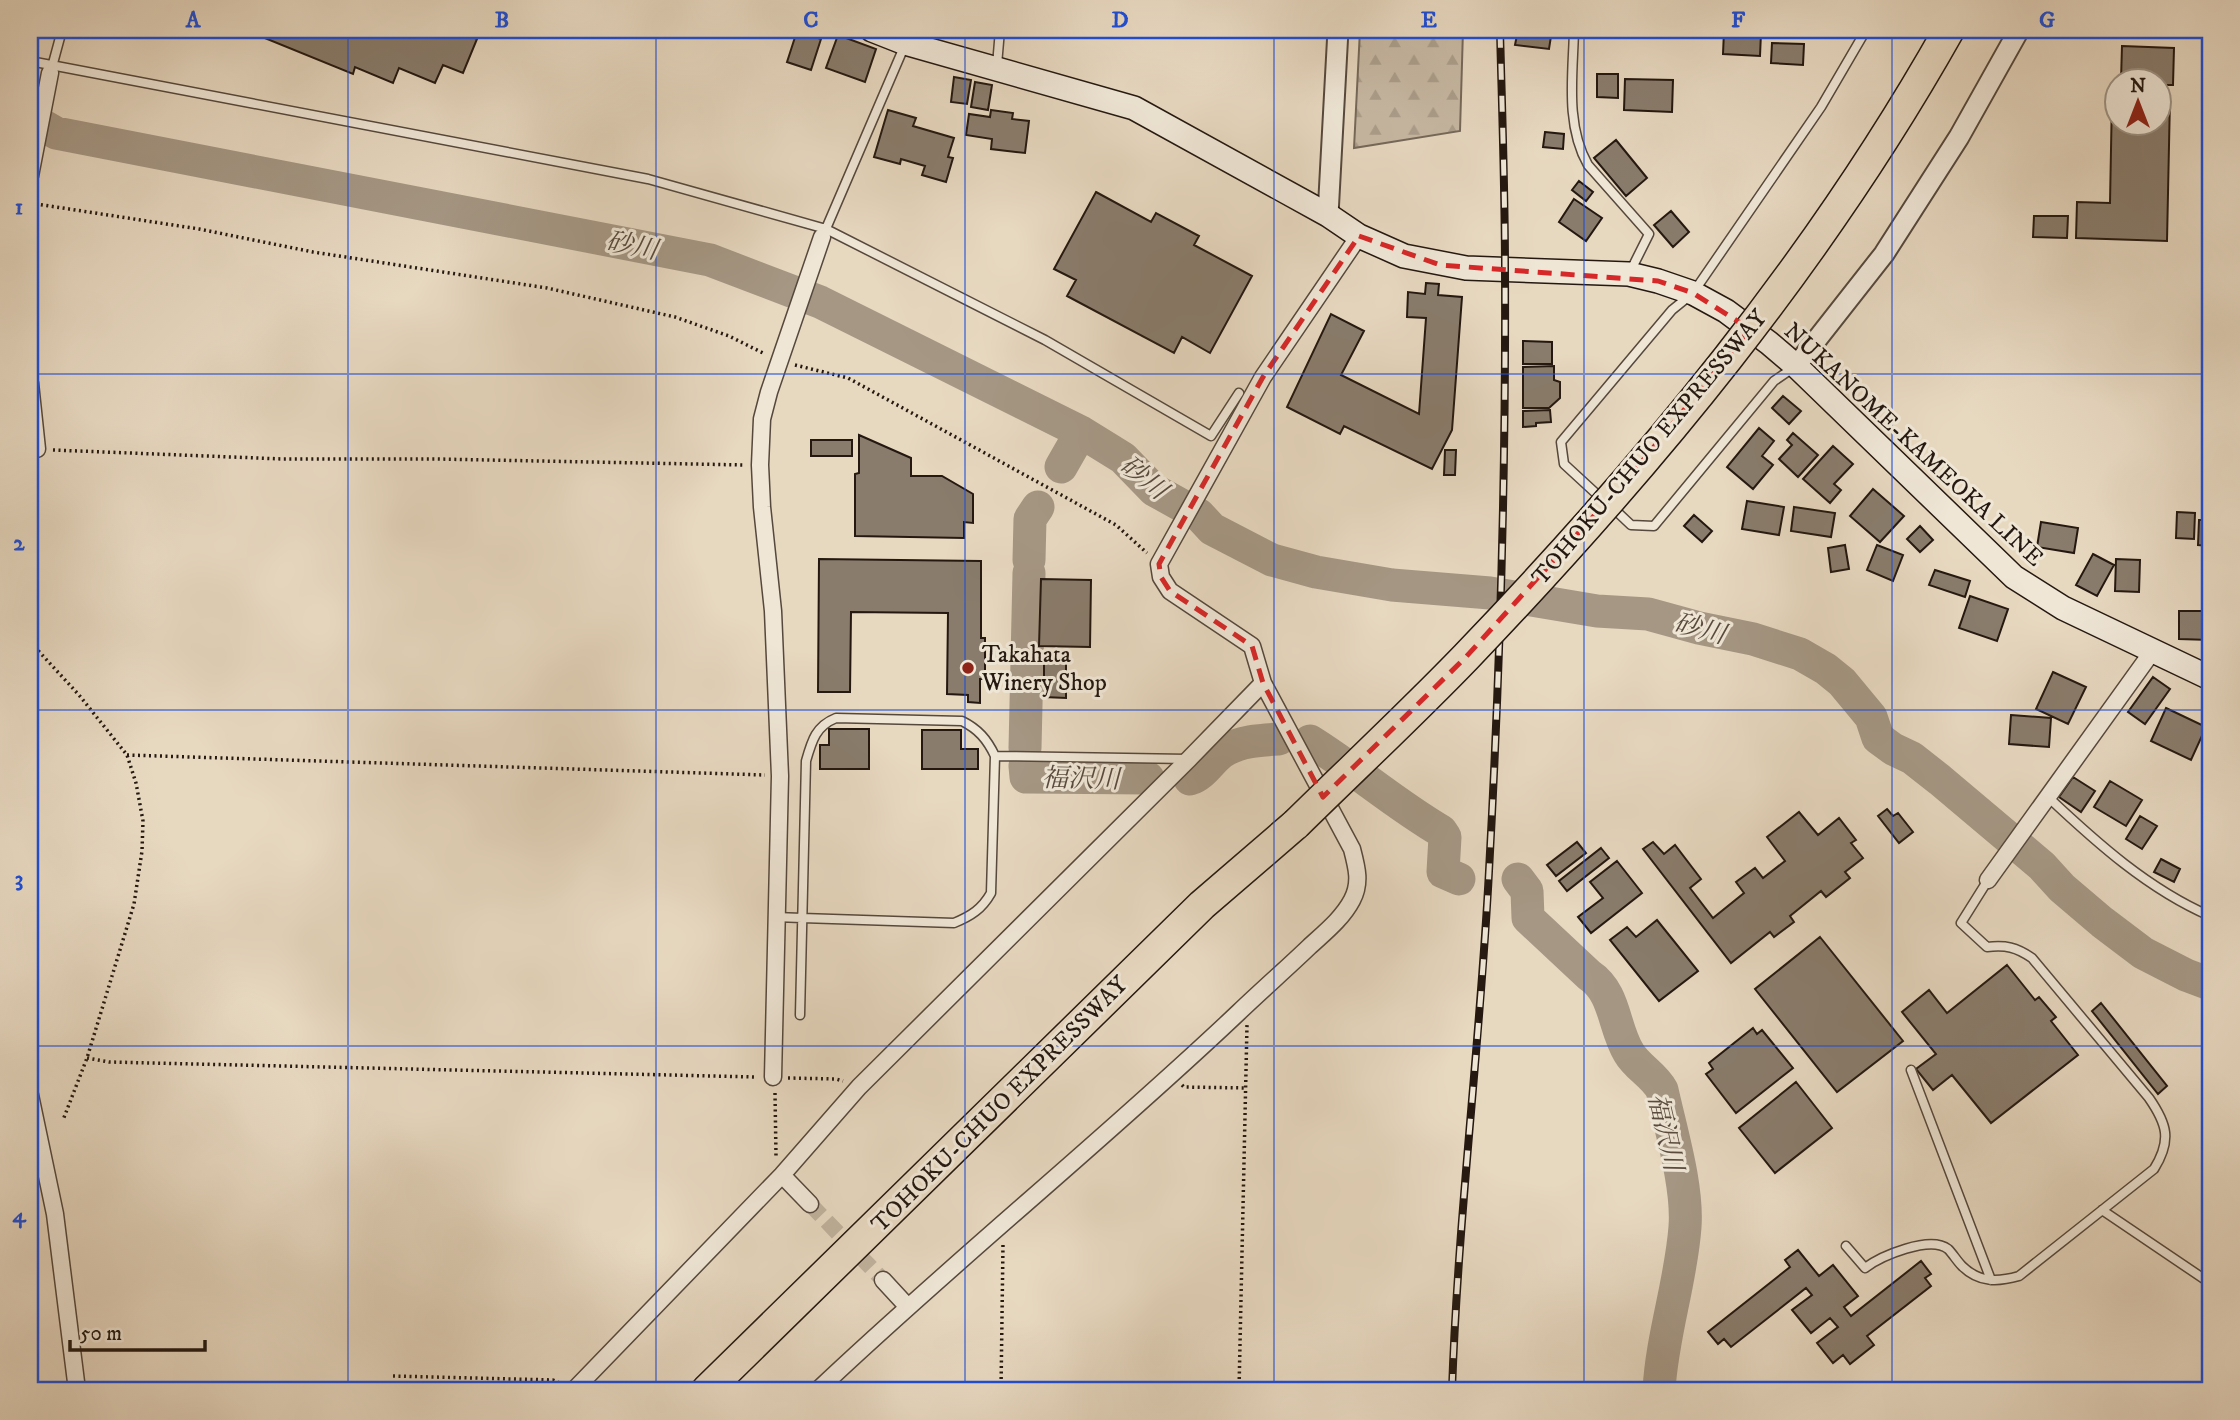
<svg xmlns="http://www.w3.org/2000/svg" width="2240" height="1420" viewBox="0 0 2240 1420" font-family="'IM FELL DW Pica','Noto Serif JP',serif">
<defs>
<pattern id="forest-firs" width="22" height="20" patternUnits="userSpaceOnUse" patternTransform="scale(1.75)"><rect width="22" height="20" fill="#c6b7a2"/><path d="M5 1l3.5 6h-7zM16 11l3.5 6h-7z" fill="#aa9d8a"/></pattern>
</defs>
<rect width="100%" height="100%" fill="#e7d8c0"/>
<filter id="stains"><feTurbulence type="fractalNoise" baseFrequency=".00286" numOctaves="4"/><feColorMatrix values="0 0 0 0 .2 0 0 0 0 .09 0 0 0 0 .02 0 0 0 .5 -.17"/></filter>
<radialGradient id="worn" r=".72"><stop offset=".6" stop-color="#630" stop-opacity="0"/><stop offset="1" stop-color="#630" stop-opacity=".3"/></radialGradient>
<!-- forest -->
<path fill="url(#forest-firs)" stroke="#756859" stroke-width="2" d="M1360,30h103l-3,101 -106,17z"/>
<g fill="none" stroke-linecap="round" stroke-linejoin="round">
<!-- river -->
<path stroke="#a59784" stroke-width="33" d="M30,118l26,15 654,127 110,42 261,130 42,26 31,32 45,25 13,14 60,31 44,12 76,13 98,8 107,18 51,3 51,14 54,11 47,15 26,15 16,13 29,35 7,21 15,11 19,9 28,22 102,86 20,22 40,34 41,31 43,22 24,9
M1061,467l20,-35
M1029,560l1,-41 8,-12
M1310,741c45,28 85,63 131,90l4,6 -2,35 16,7
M1025,748l4,-175
M1025,766l1,11 122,1
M1190,779c14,-4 22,-21 34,-28 16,-10 37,-11 55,-12
M1518,879l9,12 1,27 61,57c27,18 24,52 40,78 8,14 25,22 33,37 9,41 26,96 23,137 -4,55 -23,108 -26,163"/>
</g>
<!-- building -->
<path fill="#897c6c" stroke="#241810" stroke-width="2" d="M251,30h206l20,9 -14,34 -20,-8 -8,18 -36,-15 -6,15 -38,-16 -2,7 -103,-42z
M1518,30h34l-3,19 -34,-4z
M797,31l24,8 -10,31 -24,-8z
M1724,31l37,2 -1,23 -37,-2z
M838,35l38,14 -11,33 -39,-14z
M1772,43l32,1 -1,21 -32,-2z
M2122,46l52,2 -1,37h-13v-5h-39z
M1597,74h21v24l-21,-1z
M954,77l17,3 -4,24 -16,-2z
M1625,79l48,1 -1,32 -48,-2z
M975,82l17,3 -4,25 -17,-3z
M2112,96h6v26h42v-24h10l-3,143 -91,-3 1,-36 33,1z
M888,110l28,8 -3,8 41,12 -6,19 5,1 -7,24 -24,-7 3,-9 -24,-7 -1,5 -26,-7z
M991,110l22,3 -1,6 17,2 -4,32 -34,-4 1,-10 -26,-4 3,-21 21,3z
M1545,132l19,2 -1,15 -20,-2z
M1616,140l31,38 -21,18 -32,-38z
M1579,181l14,11 -7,9 -14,-11z
M1096,192l55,30 5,-9 43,23 -5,9 58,31 -42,77 -28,-16 -8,16 -107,-57 9,-16 -22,-11z
M1574,199l28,19 -16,23 -27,-19z
M1671,211l18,21 -16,15 -19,-22z
M2034,216h34l-1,22 -34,-1z
M1426,283l13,1 -1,11 24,2 -10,133 -20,39 -88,-43 -4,8 -53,-27 44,-93 33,17 -23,44 78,39 7,-96 -19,-1 1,-25 17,2z
M1523,341l29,1v22h-29z
M1554,366v14l6,2v16l-11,10h-26v-41z
M1783,396l18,15 -12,13 -17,-16z
M1550,410l1,12 -15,1v3l-13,1v-16z
M1759,428l15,13 -12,15 11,9 -20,24 -26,-22z
M1793,433l25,22 -20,22 -19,-18 13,-14 -5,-5z
M859,435l52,23v18h31l31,18v29l-9,-1v16l-109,-2v-62l4,-1z
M811,440h41v16h-41z
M1833,446l20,18 -19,20 7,6 -11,13 -27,-24z
M1445,450h11l-1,25h-11z
M1873,489l31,27 -24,26 -30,-26z
M1747,501l37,6 -5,28 -37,-6z
M1794,507l41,6 -4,24 -40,-6z
M2177,512l18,1 -1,26 -18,-1z
M1694,515l18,16 -10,11 -18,-16z
M2199,520h11v26l-12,-1z
M2041,522l37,6 -4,25 -37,-6z
M1920,526l13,14 -13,12 -13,-13z
M1845,545l4,24 -18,3 -3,-24z
M1877,545l26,10 -10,26 -26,-11z
M2093,554l21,11 -17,31 -21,-11z
M819,559l162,2v77h4v41h-5v24l-12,-1v-7l-21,-1 1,-81 -97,-1 -1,80h-32z
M2116,559l24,1 -1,32 -24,-1z
M1935,570l35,11 -5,16 -36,-12z
M1041,579l50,1 -1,67 -51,-1z
M1970,596l38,13 -11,32 -38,-13z
M2179,611h31v29l-31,-1z
M1044,660h22v38l-22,-1z
M2053,672l33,15 -18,37 -32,-15z
M2153,677l17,12 -25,35 -17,-12z
M2166,708l40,19 -15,33 -40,-19z
M2011,715l40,3 -2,29 -40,-3z
M829,729h40v40h-49v-24h9z
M922,730h39v19h17v20h-56z
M2073,777l22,14 -14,21 -22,-15z
M2110,781l32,19 -16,26 -32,-19z
M1887,809l6,7 5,-3 15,19 -14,11 -21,-27z
M1799,812l19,23 21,-17 17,22 -5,3 12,15 -18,14 5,6 -24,19 -5,-6 -31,25 4,6 -20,15 -4,-5 -39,31 -88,-114 10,-7 11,12 11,-9 26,34 -11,9 23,30 31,-25 -8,-11 19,-14 8,10 22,-17 -18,-24z
M2140,816l17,10 -15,23 -16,-10z
M1577,842l9,11 -30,23 -9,-11z
M1601,848l8,10 -42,33 -8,-10z
M2161,859l19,10 -6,13 -20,-10z
M1617,861l25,32 -51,40 -13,-16 25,-19 -13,-16z
M1657,920l41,51 -39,30 -49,-61 17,-13 9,10z
M1820,937l83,104 -66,51 -82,-103z
M2007,965l28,35 4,-3 17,20 -5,4 27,34 -87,68 -39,-48 -19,15 -17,-21 20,-15 -34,-42 27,-22 18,23z
M2101,1003l66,83 -9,8 -66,-83z
M1753,1028l4,6 5,-4 31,38 -57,45 -30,-39 7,-5 -4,-6z
M1796,1082l36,46 -57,45 -36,-45z
M1798,1250l21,26 14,-11 25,31 -14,11 7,9 70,-55 10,13 -6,4 6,8 -64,50 7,9 -24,19 -7,-9 -10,8 -16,-20 21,-16 -8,-9 -19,15 -19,-23 20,-15 -6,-7 -75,59 -7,-8 -6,5 -10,-12 82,-65 -5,-7z"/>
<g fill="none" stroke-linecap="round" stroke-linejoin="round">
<!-- minor-tunnel -->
<path stroke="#c0b29d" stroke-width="16" stroke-dasharray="16 8" stroke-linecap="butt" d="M810,1204l73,76"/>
<!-- service casing -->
<g stroke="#55483c" stroke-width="11">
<path id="service" d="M1574,30c-1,44 -9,95 14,135l61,69 -19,38
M30,61l618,118 178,50 219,111 166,96 28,-43
M997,65l3,-35
M52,67l10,-37
M825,231l79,-184
M1602,499l-38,-35 -3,-22 111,-132 21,-17 128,-186 45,-77
M1612,507l19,18 23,1 120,-145 19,-13
M995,756l193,3
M2048,797c49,46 100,92 162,119
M775,917l27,1 152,5c17,-7 28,-14 37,-30l4,-137c-8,-17 -17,-27 -33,-35l-126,-3c-20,8 -24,22 -30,43 -2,84 -4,169 -6,254
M1911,1070l80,210
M2102,1210l108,73
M1846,1246l19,22c16,-12 65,-33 83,-19 5,5 9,12 14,17 17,17 36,16 57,10l135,-107c18,-29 13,-45 -5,-71l-117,-140c-16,-11 -26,-13 -45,-11l-26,-24 27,-43"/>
</g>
<!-- minor casing -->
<g stroke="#55483c" stroke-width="19">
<path id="minor" d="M30,176l20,-103
M30,383l7,66
M1988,880l164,-228
M773,1077l7,-301 -7,-165 -11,-104 -2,-42 2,-46 7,-27 53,-155
M30,1095l25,119 22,176
M782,1175l28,29
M883,1280l24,26
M574,1390l208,-215 77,-88 330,-328 74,-76
M818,1390c137,-130 284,-248 421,-378 23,-22 47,-43 70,-65 15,-14 33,-28 43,-47 9,-17 5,-32 0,-51l-89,-166 -11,-37 -82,-55 -9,-14 -2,-13 104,-187 96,-141"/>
</g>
<!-- tertiary casing -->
<g stroke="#55483c" stroke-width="23">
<path id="tertiary" d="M1328,215l10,-185
M1796,366l88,-112 75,-117 60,-107"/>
</g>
<!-- secondary casing -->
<g stroke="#241810" stroke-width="26">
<path id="secondary" d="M872,30l33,13 229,65 194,107 31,21 45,20 62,12 163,6 29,7 35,12 33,18 43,32 27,23 218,211 49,31 147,70"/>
</g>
<!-- motorway casing -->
<g stroke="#241810" stroke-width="33">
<path id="motorway" d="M707,1390l495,-485 94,-81"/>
</g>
<!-- path -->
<path stroke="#241810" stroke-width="3.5" stroke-dasharray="2 3.5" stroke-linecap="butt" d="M30,203l169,26 114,23 234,36 128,29 54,19 36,18
M795,365l53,13 268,147 31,28
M53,450l230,9h154l308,6
M30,644l3,1 46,50 48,60 9,28 7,38 -1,30 -8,53 -47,154 -24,62
M33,645l3,-180
M127,755l638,20
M87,1058l22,4 647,15
M788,1078l48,1 7,2
M1182,1085l2,2 62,1
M775,1093l1,63
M393,1376l160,4 9,4
M1001,1390l2,-146
M1239,1390l8,-365"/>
<!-- service -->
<use href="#service" stroke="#efe6d6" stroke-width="8"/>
<!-- minor -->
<use href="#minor" stroke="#efe6d6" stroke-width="16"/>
<!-- tertiary -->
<use href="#tertiary" stroke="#efe6d6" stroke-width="19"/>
<!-- secondary -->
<use href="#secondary" stroke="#efe6d6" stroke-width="23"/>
<!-- motorway -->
<use href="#motorway" stroke="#e7d8c0" stroke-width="30"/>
<!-- rail casing -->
<g stroke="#241810" stroke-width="8">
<path id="rail" d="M1452,1390c6,-173 28,-345 37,-519 11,-200 17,-401 16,-602 0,-80 -3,-159 -5,-239"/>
</g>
<!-- rail -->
<use href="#rail" stroke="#efe6d6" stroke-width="5" stroke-dasharray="16" stroke-linecap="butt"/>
<!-- motorway-bridge casing -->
<g stroke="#241810" stroke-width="33" stroke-linecap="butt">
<path id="motorway-bridge" d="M1296,824c57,-56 115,-110 170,-167 183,-191 353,-396 483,-627"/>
</g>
<!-- motorway-bridge -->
<use href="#motorway-bridge" stroke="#e7d8c0" stroke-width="30"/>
</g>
<!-- marked area -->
<path fill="none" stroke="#d62828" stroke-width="5" stroke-dasharray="14 9" stroke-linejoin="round" d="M1359,236l81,29 218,16 35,12 57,36 -119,146 -166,183 -142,139 -60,-114 -11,-37 -82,-55 -9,-14 -2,-13 104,-187z"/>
<!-- grid -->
<path fill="none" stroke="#1d4ed8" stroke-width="2" stroke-opacity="0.55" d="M348,30v1360M656,30v1360M965,30v1360M1274,30v1360M1584,30v1360M1892,30v1360M30,374h2180M30,710h2180M30,1046h2180"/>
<!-- markers -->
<circle fill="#8f2418" stroke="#efe6d6" stroke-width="2.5" cx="968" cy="668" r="7"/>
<g text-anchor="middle" stroke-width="6" stroke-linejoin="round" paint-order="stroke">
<!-- street labels -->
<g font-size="24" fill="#241810" stroke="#efe6d6">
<text transform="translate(1914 444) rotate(43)" y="8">NUKANOME-KAMEOKA LINE</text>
<text transform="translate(1649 447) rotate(-50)" y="8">TOHOKU-CHUO EXPRESSWAY</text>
<text transform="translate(999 1104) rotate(-45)" y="8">TOHOKU-CHUO EXPRESSWAY</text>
</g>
<!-- poi labels -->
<g font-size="24" fill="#241810" stroke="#efe6d6" text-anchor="start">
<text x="982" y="662">Takahata<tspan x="982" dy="28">Winery Shop</tspan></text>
</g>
<!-- water labels -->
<g font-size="26" font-style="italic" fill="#584b3e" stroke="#efe6d6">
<text transform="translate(632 245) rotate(11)" y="9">砂川</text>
<text transform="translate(1144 477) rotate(39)" y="9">砂川</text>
<text transform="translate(1700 628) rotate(15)" y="9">砂川</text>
<text transform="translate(1081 778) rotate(1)" y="9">福沢川</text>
<text transform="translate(1666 1132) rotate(77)" y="9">福沢川</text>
</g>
</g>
<!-- margin -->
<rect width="2240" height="1420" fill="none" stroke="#e7d8c0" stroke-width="77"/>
<!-- north arrow -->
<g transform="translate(2138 102)"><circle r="33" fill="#efe6d6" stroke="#9e9487" stroke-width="2"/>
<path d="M0-5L12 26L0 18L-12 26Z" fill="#8f2418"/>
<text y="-10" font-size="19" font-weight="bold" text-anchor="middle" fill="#241810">N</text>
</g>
<!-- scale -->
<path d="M70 1340v10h135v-10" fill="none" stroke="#241810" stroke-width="3.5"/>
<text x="80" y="1340" font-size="21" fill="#241810" stroke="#efe6d6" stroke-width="5" paint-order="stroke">50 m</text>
<rect x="38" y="38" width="2164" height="1344" fill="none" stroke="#1d4ed8" stroke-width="2.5"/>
<g font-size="23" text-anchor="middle" font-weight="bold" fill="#1d4ed8">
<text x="193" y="27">A</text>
<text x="502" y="27">B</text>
<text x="811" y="27">C</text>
<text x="1120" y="27">D</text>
<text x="1429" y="27">E</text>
<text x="1738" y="27">F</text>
<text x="2047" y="27">G</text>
<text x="19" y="214">1</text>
<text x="19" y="550">2</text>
<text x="19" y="886">3</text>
<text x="19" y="1222">4</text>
</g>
<rect width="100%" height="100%" filter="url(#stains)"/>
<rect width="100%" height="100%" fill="url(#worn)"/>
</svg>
